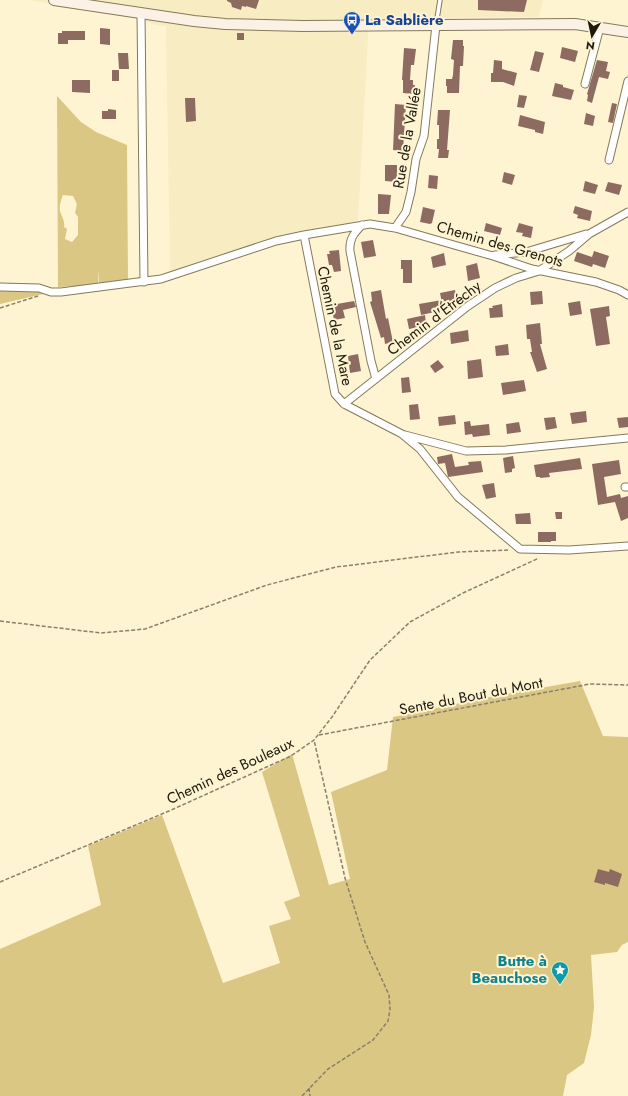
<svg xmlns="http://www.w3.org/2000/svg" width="628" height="1096" viewBox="0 0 628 1096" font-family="Jost,sans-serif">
<rect width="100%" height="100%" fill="#fef4d2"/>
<!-- built -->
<path fill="#f8ecc2" d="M28,0h515l-4,17 -170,2 -11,202 -59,16 -94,32 -35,5 -4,-248 -10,-1 -28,-10z"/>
<!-- green -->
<path fill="#dac784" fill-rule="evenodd" d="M57,96l24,26 15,10 31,13 1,137 -29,4 -1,-17v16l-40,2zM63,195l10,1 4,8 -2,9 3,4v18l-6,7 -7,-3 2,-10 -3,-2c1,-6 -2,-10 -4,-16 -1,-5 1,-11 3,-16z
M0,288l56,3 -56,13z
M580,681l23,55 25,1v205l-6,3 -5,7 -26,3 3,52 -3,28 -7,28 -17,12 -4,21h-563v-147l101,-44 -13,-59 74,-31 61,168 57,-20 -11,-37 22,-7 -7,-17 16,-6 -38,-124 30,-18 37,131 21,-6 -19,-87 56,-22 6,-53 96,-20z"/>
<!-- building -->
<path fill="#8d6b61" d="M227,0h32l-3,9 -10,-3v1l-4,-1 -1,4 -9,-3 -1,-4 -4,-2z
M478,0h49l-3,12 -46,-2z
M100,28l10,1v16l-10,-1z
M62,31h23v9h-17v4h-10v-11h4z
M237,33h7v7h-7z
M453,40h10v6h1l-1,20h-3l-1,27h-12v-7h-1v-7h6l1,-4 1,-15 -3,-1z
M562,47l16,4 -3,11 -15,-4z
M404,48l12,1 -2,16h-3l-1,15h3v5h2l-1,9 -11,-1v-13h-1z
M535,51l9,2 -5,19 -9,-2z
M118,53h10l1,16h-10z
M494,60l8,1v8l15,4 -3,13 -11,-4h-12v-9h2z
M597,60l11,2 -2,9 4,1 -2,7 -9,-2 -7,26 -5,-2 1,-6 -1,-1z
M112,70h7v11h-7z
M72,80h18v13l-18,-1z
M555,83l8,2v2l11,3 -3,10 -19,-4z
M519,95l8,1 -3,12 -7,-1z
M185,98h10l1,23 -10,1z
M612,103l5,1 -4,19 -5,-1z
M395,104l11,1 -3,46 -10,-1z
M108,109l8,1v9h-14v-8h6z
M438,110h12l-3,40h2l-1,8h-10l1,-9h-2v-10h2v-14h-2z
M586,113l9,3 -2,10 -9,-2z
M520,115l25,7 -2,12 -8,-2v-2l-17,-4z
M385,165h12v17l-12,-1z
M504,172l11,3 -3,10 -10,-3z
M429,175l9,1 -1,13 -9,-1z
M585,181l13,4 -3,9 -12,-3z
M608,182l14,3 -3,10 -14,-4z
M378,194l13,1 -2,19h-11z
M575,206l17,5 -2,10 -13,-3 1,-3 -5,-2z
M423,207l12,3 -3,13 -2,1 -10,-2z
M486,223l16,5 -2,7 -16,-4z
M519,223l14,4 -2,11 -9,-2 1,-3 -7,-1z
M373,240l3,16 -12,2 -3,-16z
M339,250l2,21 -7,1 -2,-7h-3l-2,-11h3l-1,-3z
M594,251l15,5 -4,12 -12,-4 -1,3 -18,-6 3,-9 15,5z
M444,253l2,12 -13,3 -2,-11z
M401,260h11v23h-9v-14h-2z
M477,263l3,15 -12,3 -2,-15z
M381,290l5,29 2,-1 5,24 -8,2 -1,-7 -3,1 -11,-36 2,-1 -1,-9z
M455,290l2,10 -15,3 -2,-10z
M542,291l1,13 -12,1 -1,-13z
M442,300l2,10 -23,5 -2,-11z
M354,301l2,6 -13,3 2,8 -11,2 -3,-15z
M580,301l2,13 -12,2 -2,-13z
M502,304l1,13 -13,1 -1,-10h4l-1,-2z
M609,306l1,10 -4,1 4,27 -14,2 -6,-37z
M425,315l1,9 -3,2 -14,3 -2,-10z
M540,323l2,21h-2l7,25 -10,3 -7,-20h2l-2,-13h-3l-1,-14z
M468,330l1,11 -18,3 -1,-11z
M508,344l1,11 -13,1 -1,-10z
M358,354l3,17 -11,2 -2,-17z
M481,359l2,18 -15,2 -1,-18z
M438,360l6,7 -9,6 -5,-7z
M409,377l2,15 -9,1 -1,-15z
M524,380l2,11 -23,4 -2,-12z
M418,404l2,15 -10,1 -1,-15z
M586,411l1,11 -15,2 -2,-11z
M455,415l1,9 -17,2 -1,-9z
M555,417l2,11 -11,2 -2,-12z
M628,417v10l-9,1 -2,-10z
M470,421l1,5 18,-2 1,11 -17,2 -1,-3 -7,1 -1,-13z
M519,422l2,10 -14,2 -1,-10z
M452,454l3,13 14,-2 -1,-3 13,-1 2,11 -35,5 -3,-14 -7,1 -1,-7z
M513,456l2,12 -3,1v3l-7,1 -2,-15z
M580,458l2,11 -33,4 1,4 -10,1v-1h-4l-2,-12z
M619,460l2,14 -17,3 3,20 13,-3 1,4 7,-2v22l-7,3 -6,-19 -17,3 -6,-41z
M494,483l2,14 -10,2 -4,-14z
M555,512h7v7h-6z
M530,513l1,11h-15l-1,-10z
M538,532h18v9h-5v1h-13z
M598,869l11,3 1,-3 12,5 -4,13 -13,-4v2l-11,-3z"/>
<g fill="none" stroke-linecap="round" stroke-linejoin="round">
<!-- service casing -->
<g stroke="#837a5b" stroke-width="5.5">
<path id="service" d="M436,25l4,-25"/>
</g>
<!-- minor casing -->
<g stroke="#837a5b" stroke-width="9">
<path id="minor" d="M141,13l3,269
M585,84l15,-57
M609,160l19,-79
M362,225c-8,8 -13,14 -12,26l21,110 5,18
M395,228l11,-16 5,-20 5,-33 8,-23 12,-111
M304,235l31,159 9,10 58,30 18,15 38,48 62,52 49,1 59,-4
M495,255l31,-3 60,-18
M0,287l39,1 12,4h10l100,-13 115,-38 28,-6 66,-11 25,4 52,15 46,13 39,13 64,13 23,8 9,5
M344,404l124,-98 27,-18 21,-10 23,-7 30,-20 20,-17 39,-22
M405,435l61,16 40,-1 122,-12
M625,487h3"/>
</g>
<!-- secondary casing -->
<g stroke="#837a5b" stroke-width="12">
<path id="secondary" d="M54,0l140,21 31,3 78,2 272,-2 53,8"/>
</g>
<!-- path -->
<path stroke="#88816a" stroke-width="1.5" stroke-dasharray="4 2" stroke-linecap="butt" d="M0,308l38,-12
M0,621l101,12 44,-4 122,-44 69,-18 122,-15 50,-2
M319,735l271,-51 38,1
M0,882l169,-71 122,-55 23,-16 18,-23 38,-57 40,-38 53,-29 76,-35
M309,1088l1,8
M302,1096l26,-27 45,-29 15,-19 2,-12 -1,-14 -24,-53 -20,-64 -31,-138"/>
<!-- service -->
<use href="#service" stroke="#fff" stroke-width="3.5"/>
<!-- minor -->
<use href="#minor" stroke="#fff" stroke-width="7"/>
<!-- secondary -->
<use href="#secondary" stroke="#fbf1e5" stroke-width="10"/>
</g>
<!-- icons -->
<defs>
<g id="bus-pin" transform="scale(0.9)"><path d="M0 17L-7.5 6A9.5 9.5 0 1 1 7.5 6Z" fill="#1a4fb4" stroke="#fef4d2"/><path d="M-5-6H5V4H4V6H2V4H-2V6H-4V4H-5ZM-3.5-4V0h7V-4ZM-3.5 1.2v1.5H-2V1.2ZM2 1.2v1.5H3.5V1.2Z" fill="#fff"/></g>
<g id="sight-pin" transform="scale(0.9)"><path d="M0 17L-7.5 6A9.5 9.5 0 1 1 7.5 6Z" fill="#0f9aa8" stroke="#fef4d2"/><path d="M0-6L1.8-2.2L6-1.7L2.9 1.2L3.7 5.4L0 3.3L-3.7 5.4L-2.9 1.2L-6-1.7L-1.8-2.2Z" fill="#fff"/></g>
</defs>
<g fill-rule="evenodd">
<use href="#bus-pin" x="352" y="20"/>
<use href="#sight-pin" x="560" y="970"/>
</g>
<g text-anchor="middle" stroke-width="4" stroke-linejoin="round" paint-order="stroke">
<!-- transit labels -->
<g font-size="15" font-weight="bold" fill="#164399" stroke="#fef4d2" text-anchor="start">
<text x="365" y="25">La Sablière</text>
</g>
<!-- street labels -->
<g font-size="15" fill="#1d190d" stroke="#fef4d2">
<text transform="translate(407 138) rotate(-80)" y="5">Rue de la Vallée</text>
<text transform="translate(500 244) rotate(16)" y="5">Chemin des Grenots</text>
<text transform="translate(434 318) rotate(-37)" y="5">Chemin d'Étréchy</text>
<text transform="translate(335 326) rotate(78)" y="5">Chemin de la Mare</text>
<text transform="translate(471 696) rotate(-11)" y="5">Sente du Bout du Mont</text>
<text transform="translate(230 771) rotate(-25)" y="5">Chemin des Bouleaux</text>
</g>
<!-- culture labels -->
<g font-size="15" font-weight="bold" fill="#0d838f" stroke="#fef4d2" text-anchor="end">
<text x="547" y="966">Butte à<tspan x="547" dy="17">Beauchose</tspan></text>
</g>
</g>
<!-- north arrow -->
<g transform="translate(592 36) rotate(189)" stroke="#fef4d2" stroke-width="3" paint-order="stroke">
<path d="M0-3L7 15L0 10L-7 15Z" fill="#1d190d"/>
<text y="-6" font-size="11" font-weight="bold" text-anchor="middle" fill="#1d190d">N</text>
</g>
</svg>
